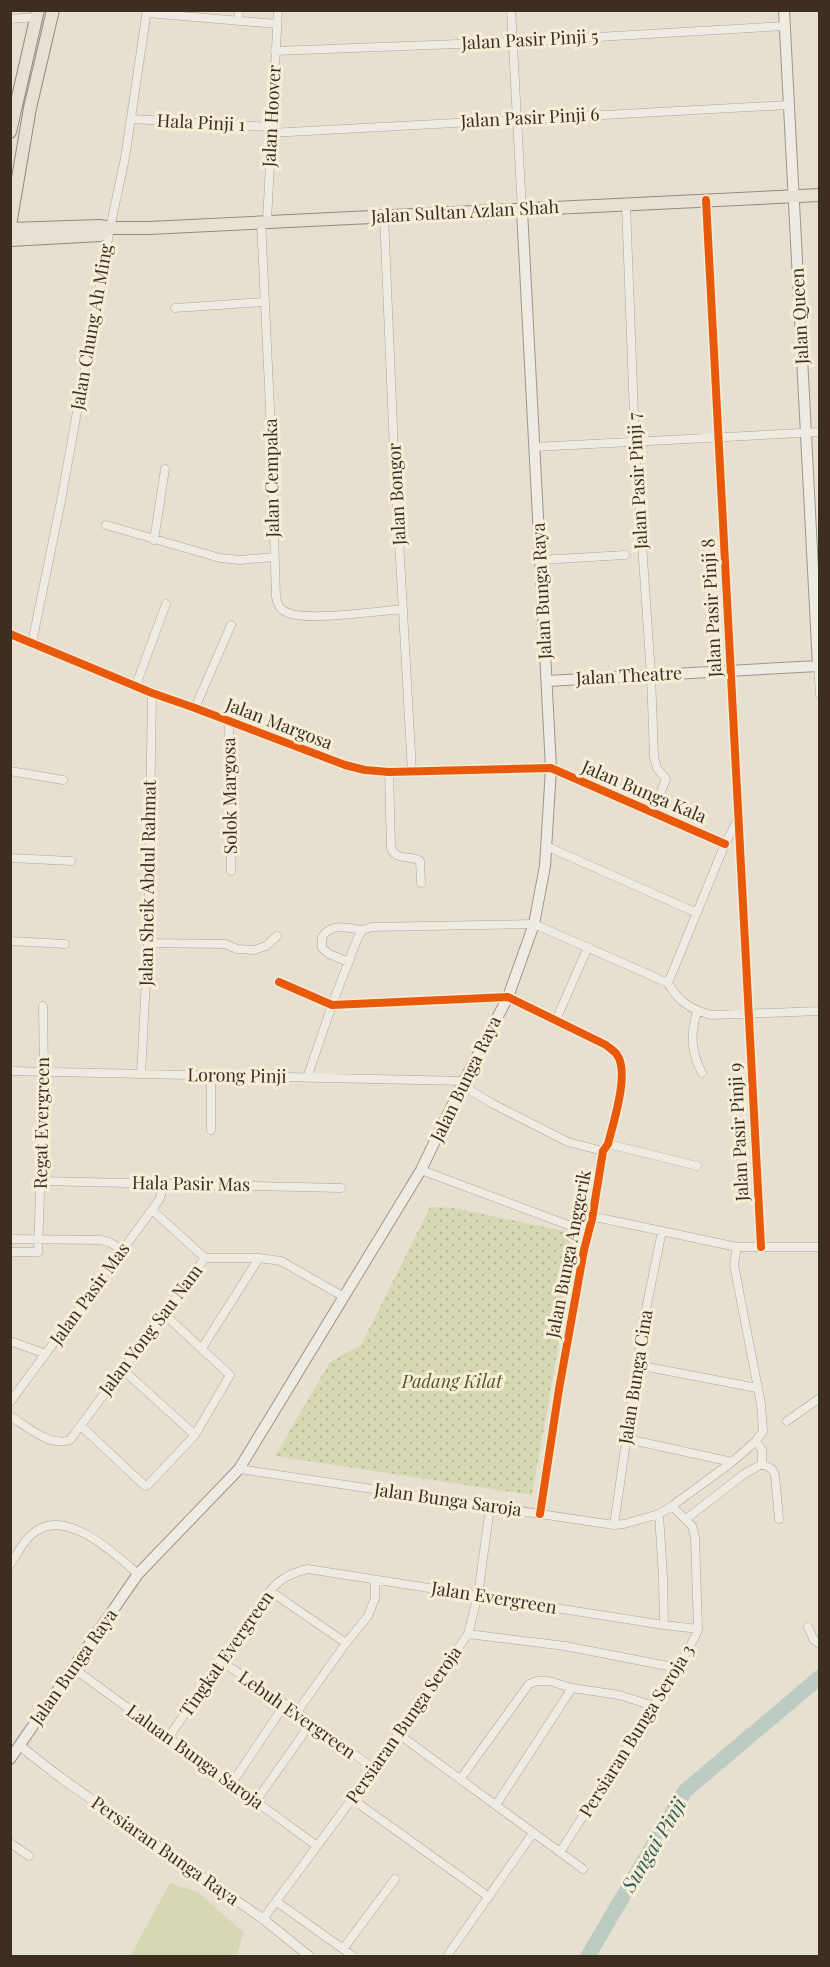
<svg xmlns="http://www.w3.org/2000/svg" width="830" height="1967" viewBox="0 0 830 1967" font-family="'Playfair Display',serif">
<defs>
<pattern id="park-dots" width="8" height="8" patternUnits="userSpaceOnUse" patternTransform="scale(1.5)"><rect width="8" height="8" fill="#d6d7b3"/><path d="M2 2h.1M6 6h.1" fill="none" stroke="#b9b99a" stroke-width="1.8" stroke-linecap="round"/></pattern>
</defs>
<rect width="100%" height="100%" fill="#e7e0d1"/>
<!-- park -->
<path fill="url(#park-dots)" d="M430,1207l24,1 124,26 -46,261 -257,-39 55,-94 31,-17z"/>
<!-- pitch -->
<path fill="#d6d7b3" d="M170,1883l28,9 46,41 -8,23h-106z"/>
<g fill="none" stroke-linecap="round" stroke-linejoin="round">
<!-- river -->
<path stroke="#bcccc2" stroke-width="15" d="M588,1956l97,-165 135,-114"/>
<!-- minor casing -->
<g stroke="#ada599" stroke-width="9">
<path id="minor" d="M511,10l11,200
M147,13l130,11
M10,19l26,-2
M238,21l1,-11
M275,51l238,-9 272,-16
M132,119l138,8
M270,133l519,-28
M706,200l55,1047
M626,204l9,238 16,233 3,82 3,11 9,11 -13,33
M384,216l10,235 18,321
M261,221l9,187 6,189c2,7 3,12 10,15 18,10 93,-1 117,-3
M267,221l11,-211
M175,308l89,-6
M534,447l286,-15
M106,525l114,33 20,2 34,-3
M154,540l11,-71
M540,560l85,-5
M10,634l142,59 43,15 150,57 20,5 24,2 162,-4 174,76
M32,643l29,-142 49,-273 15,-70 22,-148
M820,666h-2l2,28
M136,685l30,-81
M195,708l36,-83
M229,720l2,151
M10,771l53,9
M389,772l2,76c6,14 19,6 29,13l1,22
M546,846l151,67
M10,858l61,3
M10,941l55,3
M148,943l77,1 12,5 17,1 12,-4 11,-10
M349,962l-20,-8 -7,-6v-11c10,-15 26,-9 41,-7
M279,982l53,23 176,-8 98,48c3,3 9,6 11,10 13,17 -4,69 -9,89l-5,7 -11,68 -8,31 -25,139 -19,125
M668,983l57,-139 12,-23
M697,1012c-7,22 -6,40 5,61
M556,1020l32,-73
M10,1071l454,10 9,11 20,12 75,38 35,9
M141,1074l7,-131 4,-250
M211,1075v55
M307,1078l25,-73 26,-68 5,-7 8,-3 163,-3 134,59c10,18 23,27 44,32l108,-4
M608,1144l89,22
M421,1170l147,55c15,1 20,-6 32,-7l137,29h83
M41,1181l300,7
M152,1210l53,48
M10,1239l91,1 8,2 14,8
M10,1252h28l6,-181 -1,-65
M164,1314l66,61 -35,60
M10,1341l36,13
M202,1348l57,-90
M637,1365l120,23
M10,1402l142,-192 7,-10 6,-17
M10,1416c18,11 39,31 60,24l135,-182h54l22,3 63,36
M787,1421l33,-23
M81,1426l64,60 3,-1 47,-50 -73,-66
M627,1439l105,23
M762,1464l10,5 3,6 4,44
M239,1469l375,56 10,-1 35,-10 13,-8 60,-44 24,-21 7,-10 -2,-27 -27,-139 3,-18
M659,1514l4,64 1,47
M686,1519l58,-45 18,-10v-14l-6,-9
M614,1525l29,-201 19,-93
M10,1565c8,-12 14,-26 26,-34 32,-22 79,23 102,43
M270,1591l76,52
M808,1627l6,13 6,4
M468,1634l97,12 113,22
M222,1662l75,50 76,56
M73,1668l244,178
M297,1712l49,-69 22,-27 7,-18v-18
M397,1733l186,136
M168,1738l102,-147c11,-13 21,-18 38,-22l356,56 34,4
M461,1778l68,-94 8,-3h12l23,7 47,7 35,11
M232,1783l53,-79
M352,1799l137,98
M256,1801l55,-78
M496,1805l76,-117
M10,1843l19,13
M560,1852l118,-184 18,-33 2,-6 -3,-92 -3,-11 -20,-20
M277,1902l76,54
M263,1919l89,-120 116,-165 10,-39 12,-88
M343,1949l52,-70
M447,1956l86,-123"/>
</g>
<!-- tertiary casing -->
<g stroke="#ada599" stroke-width="10">
<path id="tertiary" d="M20,1746l41,32 202,141 46,37"/>
</g>
<!-- secondary casing -->
<g stroke="#9c958a" stroke-width="12">
<path id="secondary" d="M547,681l271,-15 -34,-656
M10,1759l128,-185 101,-105 182,-299 43,-89 44,-84 26,-73 11,-58 6,-98 -29,-558"/>
</g>
<!-- primary casing -->
<g stroke="#928b80" stroke-width="14">
<path id="primary" d="M10,132l28,-122
M10,225l20,-117 23,-98
M10,229l89,-3 11,2h39l671,-33
M10,240l90,-5 10,-7"/>
</g>
<!-- minor -->
<use href="#minor" stroke="#efebe3" stroke-width="8"/>
<!-- tertiary -->
<use href="#tertiary" stroke="#efebe3" stroke-width="9"/>
<!-- secondary -->
<use href="#secondary" stroke="#efebe3" stroke-width="10"/>
<!-- primary -->
<use href="#primary" stroke="#e6e1d4" stroke-width="12"/>
<!-- cycleway casing -->
<g stroke="#f7eed8" stroke-width="11">
<path id="cycleway" d="M706,200l55,1047
M10,634l142,59 43,15 150,57 20,5 24,2 162,-4 174,76
M279,982l53,23 176,-8 98,48c3,3 9,6 11,10 13,17 -4,69 -9,89l-5,7 -11,68 -8,31 -25,139 -19,125"/>
</g>
<!-- cycleway -->
<use href="#cycleway" stroke="#e8590c" stroke-width="8"/>
</g>
<g text-anchor="middle" stroke-width="6" stroke-linejoin="round" paint-order="stroke">
<!-- street labels -->
<g font-size="18" fill="#3d2e20" stroke="#f7eed8">
<text transform="translate(530 40) rotate(-3)" y="6">Jalan Pasir Pinji 5</text>
<text transform="translate(272 116) rotate(-87)" y="6">Jalan Hoover</text>
<text transform="translate(530 118) rotate(-3)" y="6">Jalan Pasir Pinji 6</text>
<text transform="translate(201 123) rotate(3)" y="6">Hala Pinji 1</text>
<text transform="translate(465 212) rotate(-3)" y="6">Jalan Sultan Azlan Shah</text>
<text transform="translate(800 316) rotate(-93)" y="6">Jalan Queen</text>
<text transform="translate(92 327) rotate(-80)" y="6">Jalan Chung Ah Ming</text>
<text transform="translate(272 478) rotate(-91)" y="6">Jalan Cempaka</text>
<text transform="translate(638 481) rotate(-93)" y="6">Jalan Pasir Pinji 7</text>
<text transform="translate(397 494) rotate(-93)" y="6">Jalan Bongor</text>
<text transform="translate(542 591) rotate(-93)" y="6">Jalan Bunga Raya</text>
<text transform="translate(712 608) rotate(-93)" y="6">Jalan Pasir Pinji 8</text>
<text transform="translate(629 676) rotate(-3)" y="6">Jalan Theatre</text>
<text transform="translate(279 724) rotate(21)" y="6">Jalan Margosa</text>
<text transform="translate(644 792) rotate(23)" y="6">Jalan Bunga Kala</text>
<text transform="translate(230 796) rotate(-91)" y="6">Solok Margosa</text>
<text transform="translate(148 883) rotate(-89)" y="6">Jalan Sheik Abdul Rahmat</text>
<text transform="translate(237 1076) rotate(1)" y="6">Lorong Pinji</text>
<text transform="translate(466 1079) rotate(-64)" y="6">Jalan Bunga Raya</text>
<text transform="translate(42 1123) rotate(-89)" y="6">Regat Evergreen</text>
<text transform="translate(739 1132) rotate(-93)" y="6">Jalan Pasir Pinji 9</text>
<text transform="translate(191 1184) rotate(1)" y="6">Hala Pasir Mas</text>
<text transform="translate(569 1254) rotate(-79)" y="6">Jalan Bunga Anggerik</text>
<text transform="translate(90 1294) rotate(-54)" y="6">Jalan Pasir Mas</text>
<text transform="translate(151 1330) rotate(-53)" y="6">Jalan Yong Sau Nam</text>
<text transform="translate(636 1377) rotate(-81)" y="6">Jalan Bunga Cina</text>
<text transform="translate(448 1500) rotate(8)" y="6">Jalan Bunga Saroja</text>
<text transform="translate(494 1598) rotate(9)" y="6">Jalan Evergreen</text>
<text transform="translate(227 1654) rotate(-55)" y="6">Tingkat Evergreen</text>
<text transform="translate(74 1667) rotate(-55)" y="6">Jalan Bunga Raya</text>
<text transform="translate(297 1715) rotate(35)" y="6">Lebuh Evergreen</text>
<text transform="translate(404 1725) rotate(-55)" y="6">Persiaran Bunga Seroja</text>
<text transform="translate(637 1731) rotate(-58)" y="6">Persiaran Bunga Seroja 3</text>
<text transform="translate(195 1757) rotate(36)" y="6">Laluan Bunga Saroja</text>
<text transform="translate(165 1851) rotate(35)" y="6">Persiaran Bunga Raya</text>
</g>
<!-- park labels -->
<g font-size="18" font-style="italic" fill="#4d5a26" stroke="#f7eed8">
<text x="452" y="1388">Padang Kilat</text>
</g>
<!-- water labels -->
<g font-size="20" font-style="italic" fill="#2f5d5a" stroke="#f7eed8">
<text transform="translate(654 1845) rotate(-59)" y="7">Sungai Pinji</text>
</g>
</g>
<!-- border -->
<rect width="830" height="1967" fill="none" stroke="#3d2e20" stroke-width="24"/>
</svg>
